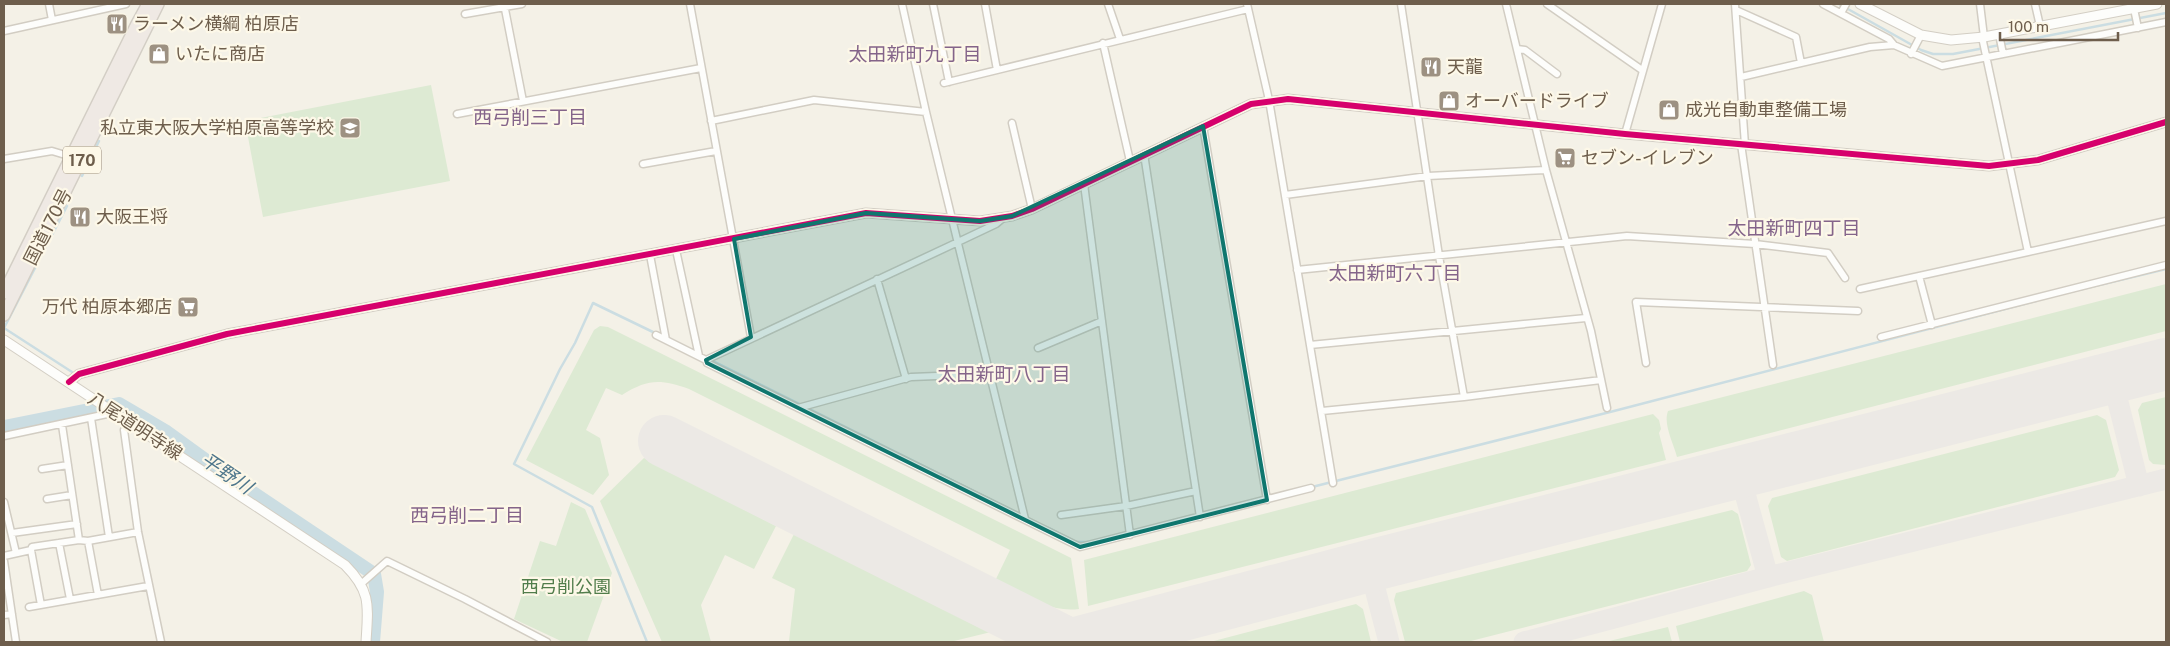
<svg xmlns="http://www.w3.org/2000/svg" width="2170" height="646" viewBox="0 0 2170 646" font-family="'Public Sans','Noto Sans JP',sans-serif">
<rect width="100%" height="100%" fill="#f4f1e7"/>
<!-- green -->
<path fill="#ddead3" d="M431,85l19,96 -187,36 -18,-96z
M2166,284v47l-489,126c-4,-15 -14,-33 -9,-46z
M600,326l8,1 463,231 8,51c-31,4 -57,-15 -84,-28l15,-31 -321,-161c-29,-10 -41,-10 -67,6l-16,-7 -20,42 14,8 9,37 -16,20 -67,-35 68,-130z
M2166,397v68l-13,-1 -4,-4 -11,-50 4,-7z
M1653,414l6,6 2,9 -2,4 7,27 -578,146 -4,-46z
M2097,415l9,5 13,50 -4,7 -328,84 -6,-4 -13,-51 4,-8z
M644,458l132,68 -22,43 -29,-14 -24,50 10,37h-49l-62,-141z
M571,502l14,7 27,64 -25,69h-24l-49,-23 26,-78 16,5z
M1732,510l6,4 13,51 -4,6 -280,71h-62l-11,-42 2,-7z
M795,532l196,100 -41,10h-166l5,-1 6,-52 -23,-11z
M1804,591l8,4 12,47h-144l-4,-16z
M1356,604l7,5 8,33h-161z
M1668,627l4,15h-67z"/>
<g fill="none" stroke-linecap="round" stroke-linejoin="round">
<!-- stream -->
<path stroke="#cbdde2" stroke-width="2.5" d="M1839,4l82,46 12,4h20l213,-41
M82,176l17,-35
M67,206l-63,122 68,44
M2070,292l96,-23
M709,359l313,156
M116,402l3,2
M1312,487l302,-76 422,-110
M1049,528l27,14h12
M647,642l-55,-135 -78,-43 46,-95 15,-26 18,-40 62,30"/>
<!-- river -->
<path stroke="#cbdde2" stroke-width="14" d="M4,427l115,-23 46,27 58,42 151,101 3,18 -4,50"/>
<!-- taxiway -->
<path stroke="#ece9e5" stroke-width="21" d="M2112,378l27,108
M1739,472l29,105
M1369,566l20,76
M1524,642l244,-65 398,-98"/>
<!-- runway -->
<path stroke="#ece9e5" stroke-width="52" d="M664,441l401,201
M1080,642l289,-76 797,-202"/>
<!-- street casing -->
<g stroke="#d2cdc3" stroke-width="9">
<path id="street" d="M49,4l3,16
M504,4l19,97
M690,4l61,333
M902,4l24,108 99,407
M933,4l16,78
M985,4l12,66
M1108,4l12,35
M1247,4l22,96 64,383
M1401,4l38,252 25,141
M1506,4l40,166 45,161 16,77
M1547,4l95,66
M1735,4l10,141
M1823,4l66,35 5,6
M1980,4l4,33
M2035,4l5,22
M2133,4l5,24
M1736,10l60,27 5,26
M1841,13l5,-9
M465,14l57,-10
M4,31l122,-27
M1999,34l4,20
M1103,43l27,118
M1517,49l8,1 32,24
M1911,54l10,-19
M1741,77l129,-30 24,-2 48,21 224,-44
M944,83l304,-74
M457,114l244,-46
M711,121l103,-21 112,12
M1012,123l20,86
M1203,126l64,374
M1625,134l37,-130
M1741,144l32,221
M1144,154l56,363
M4,159l48,-8 20,6
M643,164l73,-13
M1084,184l46,351
M1285,195l143,-19 118,-6
M676,250l23,106
M2028,252l138,-31
M650,255l16,85
M1297,270l330,-34 128,8 73,9 17,25
M1919,276l13,49
M877,279l29,100
M1860,289l168,-37 -46,-215
M656,335l50,25 1,3 373,184 231,-59
M1881,337l285,-72
M1310,345l276,-27
M1038,348l64,-27
M706,360l252,-118 38,-18 7,-6
M1646,363l-10,-61 222,9
M798,408l113,-31 78,-3
M1322,411l142,-14 137,-17
M91,418l18,119
M130,422l-6,8 14,102 23,110
M62,425l17,115
M4,436l103,-22 4,-3
M42,469l26,-4
M47,499l25,-4
M4,502l12,51
M1061,515l65,-9 70,-15
M12,533l65,-9
M88,541l10,54
M59,543l11,56
M31,550l1,-3 47,-7 9,1 50,-9
M4,556l27,-6 10,55
M4,561l12,81
M361,584l26,-23 78,38 82,43
M29,607l119,-21
M4,615l8,-1"/>
</g>
<!-- secondary casing -->
<g stroke="#d3cec4" stroke-width="11">
<path id="secondary" d="M1860,4l61,31 30,5 33,-3 173,-33
M4,340l341,225c27,27 23,42 21,77
M69,382l10,-8 148,-40 639,-121 114,8 32,-5 20,-7 219,-105 37,-5 337,35 364,32 49,-6 128,-38"/>
</g>
<!-- highway casing -->
<g stroke="#d3cec5" stroke-width="14">
<path id="highway" d="M4,293l133,-269 11,-20
M4,315l154,-311"/>
</g>
<!-- street -->
<use href="#street" stroke="#fdfdfb" stroke-width="6"/>
<!-- secondary -->
<use href="#secondary" stroke="#fdfdfb" stroke-width="9"/>
<!-- highway -->
<use href="#highway" stroke="#efe9e4" stroke-width="11"/>
<!-- cycleway casing -->
<g stroke="#fdf8e8" stroke-width="9">
<path id="cycleway" d="M69,382l10,-8 148,-40 639,-121 114,8 32,-5 20,-7 219,-105 37,-5 337,35 364,32 49,-6 128,-38"/>
</g>
<!-- cycleway -->
<use href="#cycleway" stroke="#d6006c" stroke-width="6"/>
</g>
<!-- marked area -->
<path fill="#0f766e" fill-opacity="0.2" stroke="#0f766e" stroke-width="4" stroke-linejoin="round" d="M1203,126l64,374 -187,47 -373,-184 -1,-3 45,-23 -17,-98 132,-26 114,8 32,-5z"/>
<!-- icons -->
<defs>
<g id="restaurant-square" transform="scale(1.125)"><rect x="-9" y="-9" width="18" height="18" rx="4" fill="#9d9182" stroke="#fdf8e8"/><path d="M-5-6h1v4h1v-4h1v4h1v-4h1v5L-1.5 .5V6h-2V.5L-5-1ZM5-6V6H3V1.5H1.5Q1.5-4 5-6Z" fill="#fff"/></g>
<g id="shop-square" transform="scale(1.125)"><rect x="-9" y="-9" width="18" height="18" rx="4" fill="#9d9182" stroke="#fdf8e8"/><path d="M-5-2.5h2.3a2.7 3.5 0 0 1 5.4 0H5L5.5 6h-11ZM-1.5-2.5h3a1.5 2.3 0 0 0-3 0Z" fill="#fff"/></g>
<g id="school-square" transform="scale(1.125)"><rect x="-9" y="-9" width="18" height="18" rx="4" fill="#9d9182" stroke="#fdf8e8"/><path d="M0-5L7-2L0 1L-7-2ZM-4 1L0 2.5L4 1V4Q0 6-4 4Z" fill="#fff"/></g>
<g id="supermarket-square" transform="scale(1.125)"><rect x="-9" y="-9" width="18" height="18" rx="4" fill="#9d9182" stroke="#fdf8e8"/><path d="M-6-5.5h2.5l.6 2H6L4.5 2H-2.5L-4.4-4H-6ZM-1.5 3.2a1.3 1.3 0 1 0 .1 0ZM3 3.2a1.3 1.3 0 1 0 .1 0Z" fill="#fff"/></g>
</defs>
<g fill-rule="evenodd">
<use href="#restaurant-square" x="117" y="24"/>
<use href="#shop-square" x="159" y="54"/>
<use href="#restaurant-square" x="1431" y="67"/>
<use href="#shop-square" x="1449" y="101"/>
<use href="#shop-square" x="1669" y="110"/>
<use href="#school-square" x="350" y="128"/>
<use href="#supermarket-square" x="1565" y="158"/>
<use href="#restaurant-square" x="80" y="217"/>
<use href="#supermarket-square" x="188" y="307"/>
</g>
<g text-anchor="middle" stroke-width="4.5" stroke-linejoin="round" paint-order="stroke">
<!-- shield labels -->
<rect fill="#fdf8e8" stroke="#998c7b" stroke-width="1" x="63" y="146.5" width="38" height="27" rx="4"/>
<g font-size="16" font-weight="bold" fill="#6e5e4c">
<text x="82" y="166">170</text>
</g>
<!-- poi labels -->
<g font-size="18" fill="#6e5e4c" stroke="#fdf8e8" text-anchor="start">
<text x="133" y="30">ラーメン横綱 柏原店</text>
<text x="175" y="60">いたに商店</text>
<text x="1447" y="73">天龍</text>
<text x="1465" y="107">オーバードライブ</text>
<text x="1685" y="116">成光自動車整備工場</text>
<text x="334" y="134" text-anchor="end">私立東大阪大学柏原高等学校</text>
<text x="1581" y="164">セブン-イレブン</text>
<text x="96" y="223">大阪王将</text>
<text x="172" y="313" text-anchor="end">万代 柏原本郷店</text>
</g>
<!-- street labels -->
<g font-size="18" fill="#6e5e4c" stroke="#fdf8e8">
<text transform="translate(48 227) rotate(-63)" y="6">国道170号</text>
<text transform="translate(135 426) rotate(33)" y="6">八尾道明寺線</text>
</g>
<!-- park labels -->
<g font-size="18" fill="#517d4b" stroke="#fdf8e8">
<text x="566" y="593">西弓削公園</text>
</g>
<!-- neighbourhood labels -->
<g font-size="19" fill="#84648a" stroke="#fdf8e8">
<text x="915" y="61">太田新町九丁目</text>
<text x="530" y="124">西弓削三丁目</text>
<text x="1794" y="235">太田新町四丁目</text>
<text x="1395" y="280">太田新町六丁目</text>
<text x="1004" y="381">太田新町八丁目</text>
<text x="467" y="522">西弓削二丁目</text>
</g>
<!-- water labels -->
<g font-size="19" font-style="italic" fill="#4f778c" stroke="#fdf8e8">
<text transform="translate(227 473) rotate(34)" y="7">平野川</text>
</g>
</g>
<!-- border -->
<rect width="2170" height="646" fill="none" stroke="#6e5e4c" stroke-width="10"/>
<!-- scale -->
<path d="M2000 32v8h118v-8" fill="none" stroke="#6e5e4c" stroke-width="2.5"/>
<text x="2008" y="32" font-size="15" fill="#6e5e4c" stroke="#fdf8e8" stroke-width="4" paint-order="stroke">100 m</text>
</svg>
